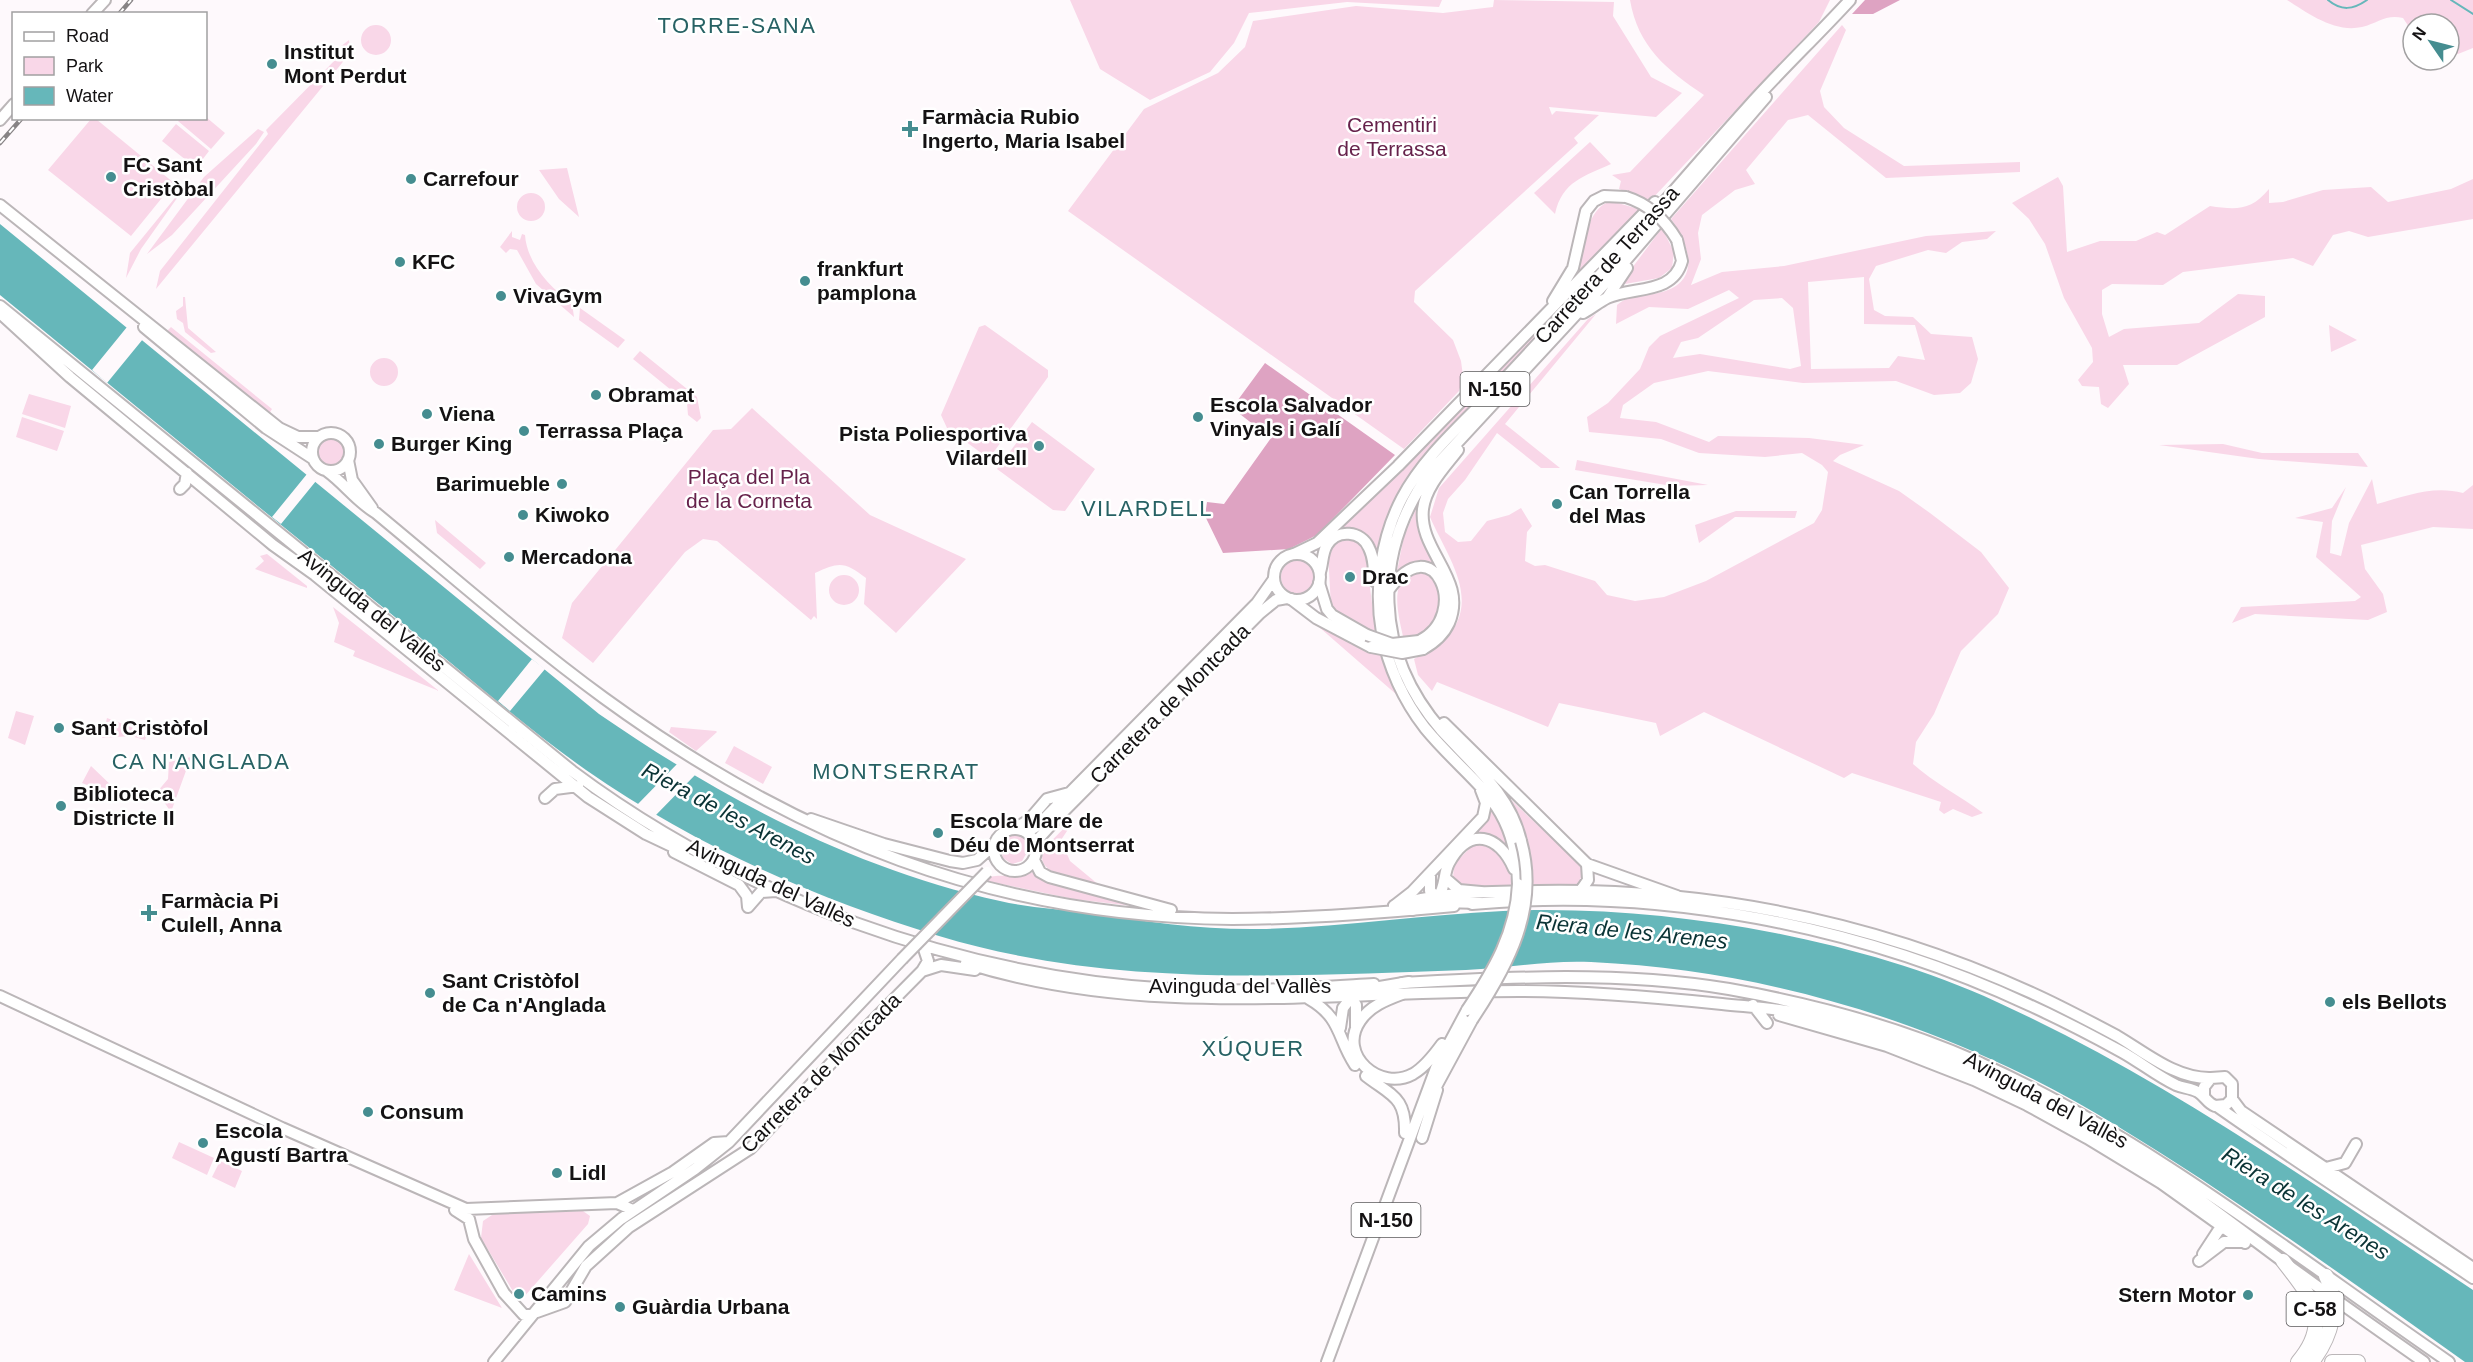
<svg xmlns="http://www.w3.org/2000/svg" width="2473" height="1362" viewBox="0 0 2473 1362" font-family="Helvetica,sans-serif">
<rect width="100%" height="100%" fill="#fef9fc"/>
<!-- green -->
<path fill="#f9d7e8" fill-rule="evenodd" d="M1070,0h372l-3,7 -92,-5 -98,11 -15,30 -24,29 -60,28 -50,-31z
M1494,0l120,2 -1,14 38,61 31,16 -26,24 -107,-10 3,8 4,-4 43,4 -25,23 4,5 -163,148 -1,11 39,38 8,21 2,15 -4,15 -55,58 -336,-238 76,-102 74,-36 27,-26 8,-26 103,-15 87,7 50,-6z
M1630,0h200l-11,22 -169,179 -31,-12 2,-8 -9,-6 18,-3 74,-77c-37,-25 -66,-48 -74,-95z
M2287,0h186v48l-15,6 -9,-3v-27h-36v9l-10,-15c-17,-4 -25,5 -41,9 -27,6 -53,-13 -75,-27z
M1842,25l4,5 -26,61 4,16 20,21 60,38 116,-4v10l-134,6 -78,-63 -20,5 -42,50 9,14 -20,6 -33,25 -4,18 3,26 -10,26 31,-13 62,-6 142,-30 70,-5 -9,8 -25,3 -16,11 -18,-3 -52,16 -7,13 5,31 11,6 28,1 18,17 41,3 6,22 -7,24 -11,10 -26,2 -38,-14 -93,2 -95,-12 -54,12 -31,22 -3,13 36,4 53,20 9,-6 91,2 55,7 -24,10 -7,6 66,30 31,22 51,39 28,36 -11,26 -37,37 -27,63 -18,28 -3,22c21,19 47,32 70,49l-11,4 -19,-8 -9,5 -5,-4 2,-8 -89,-29 -8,5 -140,-66 -44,24 -4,-13 -97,-20 -11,24 -111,-45 -5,9 -14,-16 -4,-16c9,-5 21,-10 28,-17 43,-39 5,-85 -12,-125l9,-29 149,-169 8,-5 -91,110 55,44h-19l-44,-35 -32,47 -17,19 -5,14 2,19 13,10 13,-1 16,-20 22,-6 12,-7 11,18 -5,6 -2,29 10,5 10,-1 50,16 12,14 28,6 29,-4 42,-16 108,-58 8,-13 6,-38 -6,-7 -20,-12 -37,4 -66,-4 -38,-14 -72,-7 -2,-15 21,-14 32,-34 9,-22 11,-11 79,-38 -10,-8 -41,19 -39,-2 -33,17 1,-19c14,-12 28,-8 45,-13 40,-11 27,-48 9,-73zM1864,277v47l51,1 10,35 -27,-4 -9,12 -78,1 -3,-87zM1782,298l11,10 8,58 -11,3 -90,-15 -27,4 8,-16 17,-4 56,-38z
M361 40a15 15 0 1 1 30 0a15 15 0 1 1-30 0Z
M349,40l1,11 -8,12 -186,226 4,-18 108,-137 -2,-4 74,-75 -4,-5z
M206,117l19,16 -14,16 -33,-28 2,-2z
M91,119h5l78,64 -43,53 -83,-66z
M176,124l33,27 -13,17 -34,-27z
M258,129l6,3 -8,12 -84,91 -25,19 57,-77z
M1590,142l21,22c-26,12 -49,17 -56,50l-21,-21z
M567,168l12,49 -20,-18 -20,-29z
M192,177l-51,72 -15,29 4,-25z
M2058,177l5,9 4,66 33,-11h36l21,-9 8,3 45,-29c26,4 41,5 59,-17v14l14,-1 40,-12 48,-3 17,15 63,-13 22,-10v40l-105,18 -19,-6 -16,4 -20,31 -20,-8 -110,14 -20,13 -51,-1 -10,6v24l7,23 15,-8 75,-6 39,-29 27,2v21l-88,48h-54l6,19 -21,24 -7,-4 -2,-17 -17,-1 -4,-6 15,-18 -1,-14 -28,-50 -19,-54 -16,-25 -17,-16z
M517 207a14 14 0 1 1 28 0a14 14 0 1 1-28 0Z
M1611,201l31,9 -66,68c10,-23 6,-68 35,-77z
M1662,228l12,24 -2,16 -13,10 -34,6 1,-8z
M512,231v6l8,3 2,-6 3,1c2,28 25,53 47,68l2,14 -38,-33 -19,-34 -7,-1 -4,4 -6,-6z
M1614,251l-194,210 -28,46 -16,47 -3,-8 -37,-15z
M183,297h2l3,31 28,24 -5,1 -26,-21 -2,-9 -6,-4 -1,-8 7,-5z
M580,308l45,32 -7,8 -39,-28z
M985,325l63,45v7l-55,76 -9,2 -37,-27 -6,-13 38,-88z
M2329,325l28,15 -26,12z
M171,327l101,82 -3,5 -102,-83z
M640,351l57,46 4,21 -4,4 -9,-7 -1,-12 -54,-44z
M370 372a14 14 0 1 1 28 0a14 14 0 1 1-28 0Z
M29,394l42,12 -6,22 -43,-14z
M752,408l118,107 96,44 -70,74 -32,-29 2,-26c-21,-16 -26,-17 -51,-5l2,46 -3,-3 -3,4 -94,-79 -14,-2 -18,13 -92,111 -31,-25 10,-35 141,-173 18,-1z
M22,417l42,14 -7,20 -41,-14z
M1032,422l63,47 -30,42 -12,-1 -56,-41z
M317 453a14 14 0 1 1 28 0a14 14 0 1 1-28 0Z
M2223,444l39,9h96l10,14 -109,-8 -100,-14z
M1577,460l131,25 -36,1 -97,-16z
M2372,479l5,25c29,-8 56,-19 86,-11l10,-8v44l-40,-2 -72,18 4,24 18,25 4,18 -19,8 -113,-6 -23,9 9,-16 114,-6 6,-4 -45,-40 7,-35 -28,-4 37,-10 14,-21 -14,34 -2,32 11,3 8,-33z
M1419,502l1,1 23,69c-19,-8 -29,-13 -46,-1l7,-35z
M1736,511h61l-2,7 -60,-1 -36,26 -4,-18z
M435,520l51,43 -6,6 -43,-36z
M1342,538h12l11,11 11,85 -37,-19 -8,-8 -3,-55 3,-6z
M267,554l40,32v2l-52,-19 9,-8 -4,-5z
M1281 577a17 17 0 1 1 34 0a17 17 0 1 1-34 0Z
M1414,571l14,2c15,18 18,42 -2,59 -5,5 -16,7 -22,9 -3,-15 -11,-42 -4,-57 3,-5 10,-9 14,-13z
M829 590a15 15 0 1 1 30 0a15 15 0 1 1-30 0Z
M333,607l106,84 -86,-35 2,-5 -21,-9 5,-19z
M1304,614l78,42 16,39h-1z
M16,711l18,5 -9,29 -17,-7z
M107,718l40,15 -2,7 -14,-4 -29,2z
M671,727l45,4 1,1 -21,19 -27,-19z
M734,746l38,21 -9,17 -38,-21z
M191,757l-20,55 -14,-20 11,-13 1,-17z
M91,766l22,21 11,5 -3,6 -39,-15z
M1509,798l73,69v8l-4,9 -46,2 -6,-48z
M1490,804l11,18 9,30 -17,-15 -22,-1 16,-18z
M1068,824l1,4 -8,12 9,21 29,24c-16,-4 -70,-11 -54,-36 6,-9 16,-17 23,-25z
M1016,834l9,4 4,11 -7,12 -10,3 -9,-6 -3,-12 6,-9z
M1479,844c21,1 31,22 33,41 -18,0 -45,8 -59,-6l1,-15 16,-16z
M1033,872l9,7 99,28 -68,-8 -90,-19c18,-10 28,2 50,-8z
M179,1142l35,16 -7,17 -35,-17z
M220,1161l22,10 -7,17 -23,-11z
M583,1211l7,5 -2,8 -65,74h-6l-36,-60 2,-17 12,-8z
M469,1254l33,54 -48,-18z"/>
<!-- forest -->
<path fill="#dea3c2" d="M1865,0h35l-27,14h-21z
M1265,363l130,92 -78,80 -28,14 -66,4 -18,-37 2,-14 17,2 47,-66 -39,-30z"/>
<!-- water -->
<path fill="#66b7ba" d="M0,224l599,490c122,84 255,155 401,187 29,7 60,8 90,12 57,9 113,17 171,16 81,-2 162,-14 242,-18 90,-4 184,5 272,22 75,15 153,37 222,69 169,77 322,186 476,288v72h-8c-87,-62 -175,-124 -264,-183 -62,-40 -126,-81 -193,-112 -133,-62 -270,-98 -417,-105 -43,-2 -83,6 -125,8 -177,6 -356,18 -527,-34 -123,-37 -247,-92 -353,-166 -68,-48 -131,-105 -196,-157 -131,-105 -260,-212 -390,-318z"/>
<!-- pier -->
<path fill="#fef9fc" d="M127,327l16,12 -36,44 -15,-13z
M307,474l9,7 -35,43 -9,-7z
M532,659l13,10 -35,42 -12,-10z
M678,763l18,11 -41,42 -18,-11z"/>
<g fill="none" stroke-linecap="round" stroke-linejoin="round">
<!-- stream -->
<path stroke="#66b7ba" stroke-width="2" d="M2328,0c13,11 25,10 39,0
M2451,0l22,14"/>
<!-- secondary casing -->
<g stroke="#bbb6b8" stroke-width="14">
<path id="secondary" d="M92,14l13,-14
M0,120l14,-16
M0,205l279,223 19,9h21
M0,306l572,465c170,127 385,205 598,218 68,4 136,-1 204,-5
M0,313l70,64 203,168 42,30 273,222 58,37 38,18
M144,327l122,101 46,30
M312 452a19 19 0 1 1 38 0a19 19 0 1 1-38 0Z
M348,460l4,20 20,28
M327,471c18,13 29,30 49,42 75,62 149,127 228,185 192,140 388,219 628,221 74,0 148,-6 222,-13
M180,489l5,-5 2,-11
M1274 577a23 23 0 1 1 46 0a23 23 0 1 1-46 0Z
M545,798l10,-9 23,-3
M811,819l73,25 66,17 13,2 14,-3 18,-16
M994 850a21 21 0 1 1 42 0a21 21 0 1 1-42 0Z
M1014,829l15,-9 18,-21 22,-6
M1025,831l9,-3 10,-9 213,-216 17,-24
M1036,845l4,-8 20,-22 200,-202 16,-13 11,-2
M674,852l65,33 8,11 1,11
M1034,860l6,12 9,5 122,33
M1581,890l7,-10 -1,-16
M1472,904c187,-18 388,22 557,101 31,14 62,30 93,47 18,10 35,24 54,33 7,3 15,3 22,7 7,4 9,11 17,14l11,-1 6,-6v-15l-7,-7 -14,1 -7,9v9
M1394,906c46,-15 96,-14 144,-15 172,-3 338,31 494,102 29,13 57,28 85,43 29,17 59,43 94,42
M748,907l13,-15 15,-1
M966,963c180,57 367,28 553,28 68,0 135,6 203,13 28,3 57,4 85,11 127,28 248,88 356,159 35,23 68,49 102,74 52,39 106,77 159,114
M922,971l19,-6 34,5
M1402,983c108,-6 220,-12 327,6 85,15 170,38 249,73 170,76 318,195 471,300
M0,996l282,132 184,81 151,-6 16,7
M1753,1005l14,18
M1779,1015l108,31 87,34 53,25 60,33 74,45 84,60
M2232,1099l9,12 232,157
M2218,1107c84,59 170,114 255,171
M2326,1168l19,-5 11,-19
M617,1203l56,-31 41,-29 15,-1
M455,1210l14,9 5,20 30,54 20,22h7
M2203,1254l15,-23 8,-7
M2199,1261l25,-19h18
M537,1312l28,-10 21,-36 43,-39 122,-79 84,-89 87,-88 6,-10 -6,-18
M494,1362l95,-116 32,-27 74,-50 34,-27 173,-183"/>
</g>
<!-- primary casing -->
<g stroke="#bbb6b8" stroke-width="14">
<path id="primary" d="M1607,298l20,-30
M1553,301l20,-33 13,-57 8,-10 10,-5 22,1
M1583,313c8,-4 16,-11 24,-15 26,-12 66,-3 75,-37l-5,-21
M1294,554l23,-11 81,-77 257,-264
M1320,572c3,-9 2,-19 7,-27 10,-17 35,-14 42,3 5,10 5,22 5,33
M1319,583l8,26 5,6 35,20
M1388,591c46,-67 84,24 31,50
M1291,599l25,19 55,29
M1423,649c11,-6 21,-15 26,-26 19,-44 -31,-72 -26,-114 3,-23 22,-42 35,-59
M1444,723l143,141 90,32
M1521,841c-11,-47 -48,-76 -79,-110 -68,-78 -71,-177 -11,-260l189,-204 146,-170
M1430,873v18l12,11 38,1
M1445,878l14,12 22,2
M1518,884c-2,-84 -46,-99 -93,-156 -21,-27 -37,-61 -43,-95 -8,-45 -1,-95 20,-135 18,-34 47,-62 74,-89 26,-27 51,-54 76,-81 67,-72 129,-147 195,-220 33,-37 69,-71 103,-108
M1394,906l18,-14 71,-75 3,-14 -5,-13
M1412,910c9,-3 18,-5 25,-12 9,-10 6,-24 12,-35 20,-37 50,-29 65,6
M1309,988l39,5 8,12v22
M1402,994c-16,6 -32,12 -42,27 -23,34 20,71 53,53 12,-7 21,-19 29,-30
M1309,999c33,19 28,39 46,66
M1340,1028l3,-20 13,-17 53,-9
M1366,1076c26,20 40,21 39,57
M1432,1094l40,-74
M1422,1138l15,-48
M1327,1362l109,-294 31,-58"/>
</g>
<!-- highway casing -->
<g stroke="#bbb6b8" stroke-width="16">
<path id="highway" d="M2283,1261c27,35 50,60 15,101
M2312,1362c19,-25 29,-57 14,-86
M2332,1362h26"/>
</g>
<!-- secondary -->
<use href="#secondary" stroke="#fff" stroke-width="10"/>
<!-- primary -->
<use href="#primary" stroke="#fff" stroke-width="10"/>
<!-- highway -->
<use href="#highway" stroke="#fff" stroke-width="14"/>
<!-- rail casing -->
<g stroke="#878385" stroke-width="4.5">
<path id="rail" d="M119,14l12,-14
M0,143l22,-25"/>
</g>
<!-- rail -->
<use href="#rail" stroke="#fff" stroke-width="2" stroke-dasharray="7" stroke-linecap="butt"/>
<!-- secondary-bridge casing -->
<g stroke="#bbb6b8" stroke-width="14" stroke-linecap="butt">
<path id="secondary-bridge" d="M902,959l85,-87"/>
</g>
<!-- primary-bridge casing -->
<g stroke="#bbb6b8" stroke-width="14" stroke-linecap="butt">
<path id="primary-bridge" d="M1626,197c23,7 39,23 51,43
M1367,635l25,9 27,-3
M1371,647l31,6 21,-4
M1467,1010c26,-39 49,-77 51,-126
M1472,1020c36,-54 68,-112 49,-179"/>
</g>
<!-- secondary-bridge -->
<use href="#secondary-bridge" stroke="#fff" stroke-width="10"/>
<!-- primary-bridge -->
<use href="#primary-bridge" stroke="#fff" stroke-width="10"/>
</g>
<!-- markers -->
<g fill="#458d90" stroke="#fff" stroke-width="2">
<circle cx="272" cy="64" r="6"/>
<path d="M907 120h6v6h6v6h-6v6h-6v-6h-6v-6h6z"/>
<circle cx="111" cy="177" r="6"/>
<circle cx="411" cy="179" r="6"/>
<circle cx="400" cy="262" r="6"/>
<circle cx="805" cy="281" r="6"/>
<circle cx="501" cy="296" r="6"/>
<circle cx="596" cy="395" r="6"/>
<circle cx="427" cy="414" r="6"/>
<circle cx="1198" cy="417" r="6"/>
<circle cx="524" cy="431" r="6"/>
<circle cx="379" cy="444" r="6"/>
<circle cx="1039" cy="446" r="6"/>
<circle cx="562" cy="484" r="6"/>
<circle cx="1557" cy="504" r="6"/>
<circle cx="523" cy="515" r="6"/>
<circle cx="509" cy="557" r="6"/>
<circle cx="1350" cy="577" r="6"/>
<circle cx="59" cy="728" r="6"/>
<circle cx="61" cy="806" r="6"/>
<circle cx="938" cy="833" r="6"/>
<path d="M146 904h6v6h6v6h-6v6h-6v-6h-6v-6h6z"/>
<circle cx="430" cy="993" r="6"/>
<circle cx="2330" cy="1002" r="6"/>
<circle cx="368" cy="1112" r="6"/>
<circle cx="203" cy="1143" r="6"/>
<circle cx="557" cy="1173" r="6"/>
<circle cx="519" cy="1294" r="6"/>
<circle cx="2248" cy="1295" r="6"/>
<circle cx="620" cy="1307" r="6"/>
</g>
<g text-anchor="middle" stroke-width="5" stroke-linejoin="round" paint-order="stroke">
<!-- shield labels -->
<g fill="#fff" stroke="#5a595a" stroke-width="1.5">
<rect x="1460.5" y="372" width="69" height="34" rx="4.5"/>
<rect x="1351.5" y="1203" width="69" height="34" rx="4.5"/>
<rect x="2286.5" y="1292" width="57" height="34" rx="4.5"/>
</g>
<g font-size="20" font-weight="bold" fill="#141213">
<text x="1495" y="396">N-150</text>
<text x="1386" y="1227">N-150</text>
<text x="2315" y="1316">C-58</text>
</g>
<!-- poi labels -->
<g font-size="21" font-weight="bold" fill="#141213" stroke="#fff" text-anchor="start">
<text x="284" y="59">Institut<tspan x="284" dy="24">Mont Perdut</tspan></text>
<text x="922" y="124">Farmàcia Rubio<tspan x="922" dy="24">Ingerto, Maria Isabel</tspan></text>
<text x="123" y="172">FC Sant<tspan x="123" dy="24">Cristòbal</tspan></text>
<text x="423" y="186">Carrefour</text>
<text x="412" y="269">KFC</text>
<text x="817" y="276">frankfurt<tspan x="817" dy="24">pamplona</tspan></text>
<text x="513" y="303">VivaGym</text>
<text x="608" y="402">Obramat</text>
<text x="1210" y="412">Escola Salvador<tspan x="1210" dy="24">Vinyals i Galí</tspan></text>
<text x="439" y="421">Viena</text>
<text x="536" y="438">Terrassa Plaça</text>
<text x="1027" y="441" text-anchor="end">Pista Poliesportiva<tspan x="1027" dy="24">Vilardell</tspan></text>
<text x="391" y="451">Burger King</text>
<text x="550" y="491" text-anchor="end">Barimueble</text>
<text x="1569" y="499">Can Torrella<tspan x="1569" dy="24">del Mas</tspan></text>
<text x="535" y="522">Kiwoko</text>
<text x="521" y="564">Mercadona</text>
<text x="1362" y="584">Drac</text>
<text x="71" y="735">Sant Cristòfol</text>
<text x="73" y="801">Biblioteca<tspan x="73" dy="24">Districte II</tspan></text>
<text x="950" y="828">Escola Mare de<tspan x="950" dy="24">Déu de Montserrat</tspan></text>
<text x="161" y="908">Farmàcia Pi<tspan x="161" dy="24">Culell, Anna</tspan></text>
<text x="442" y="988">Sant Cristòfol<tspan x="442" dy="24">de Ca n'Anglada</tspan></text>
<text x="2342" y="1009">els Bellots</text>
<text x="380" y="1119">Consum</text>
<text x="215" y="1138">Escola<tspan x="215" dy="24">Agustí Bartra</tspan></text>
<text x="569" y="1180">Lidl</text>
<text x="531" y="1301">Camins</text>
<text x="2236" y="1302" text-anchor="end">Stern Motor</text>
<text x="632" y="1314">Guàrdia Urbana</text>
</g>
<!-- park labels -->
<g font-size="21" fill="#66224b" stroke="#fff">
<text x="1392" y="132">Cementiri<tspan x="1392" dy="24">de Terrassa</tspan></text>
<text x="749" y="484">Plaça del Pla<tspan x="749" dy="24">de la Corneta</tspan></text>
</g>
<!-- street labels -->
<g font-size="21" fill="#141213" stroke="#fff">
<text transform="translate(1607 265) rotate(-48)" y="7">Carretera de Terrassa</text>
<text transform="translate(372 610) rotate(39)" y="7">Avinguda del Vallès</text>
<text transform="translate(1170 704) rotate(-45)" y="7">Carretera de Montcada</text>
<text transform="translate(771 883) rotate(25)" y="7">Avinguda del Vallès</text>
<text x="1240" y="993">Avinguda del Vallès</text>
<text transform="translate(821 1073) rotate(-45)" y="7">Carretera de Montcada</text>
<text transform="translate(2046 1100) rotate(28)" y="7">Avinguda del Vallès</text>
</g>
<!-- neighbourhood labels -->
<g font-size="22" letter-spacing="1.5" fill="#276264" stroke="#fff">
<text x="737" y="33">TORRE-SANA</text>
<text x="1147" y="516">VILARDELL</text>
<text x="201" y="769">CA N'ANGLADA</text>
<text x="896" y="779">MONTSERRAT</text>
<text x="1253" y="1056">XÚQUER</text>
</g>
<!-- water labels -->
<g font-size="22" font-style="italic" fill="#0a3335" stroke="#fff">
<text transform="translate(729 813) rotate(28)" y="8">Riera de les Arenes</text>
<text transform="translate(1632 931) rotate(6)" y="8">Riera de les Arenes</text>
<text transform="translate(2306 1203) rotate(32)" y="8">Riera de les Arenes</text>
</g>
</g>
<!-- legend -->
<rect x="12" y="12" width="195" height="108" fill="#ffffff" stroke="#a1a0a1" stroke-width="1.5"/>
<rect x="24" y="32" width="30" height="9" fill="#ffffff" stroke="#a1a0a1" stroke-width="1.5"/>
<text x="66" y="42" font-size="18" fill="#141213">Road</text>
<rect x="24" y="57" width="30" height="18" fill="#f9d7e8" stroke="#a1a0a1" stroke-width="1.5"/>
<text x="66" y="72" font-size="18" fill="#141213">Park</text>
<rect x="24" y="87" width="30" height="18" fill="#66b7ba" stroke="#a1a0a1" stroke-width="1.5"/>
<text x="66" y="102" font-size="18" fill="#141213">Water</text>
<!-- north arrow -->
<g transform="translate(2431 42) rotate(305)"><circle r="28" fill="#ffffff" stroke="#a1a0a1" stroke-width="1.5"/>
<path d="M0-4.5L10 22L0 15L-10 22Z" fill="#458d90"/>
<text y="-9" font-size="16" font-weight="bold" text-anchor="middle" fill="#141213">N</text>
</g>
</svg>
